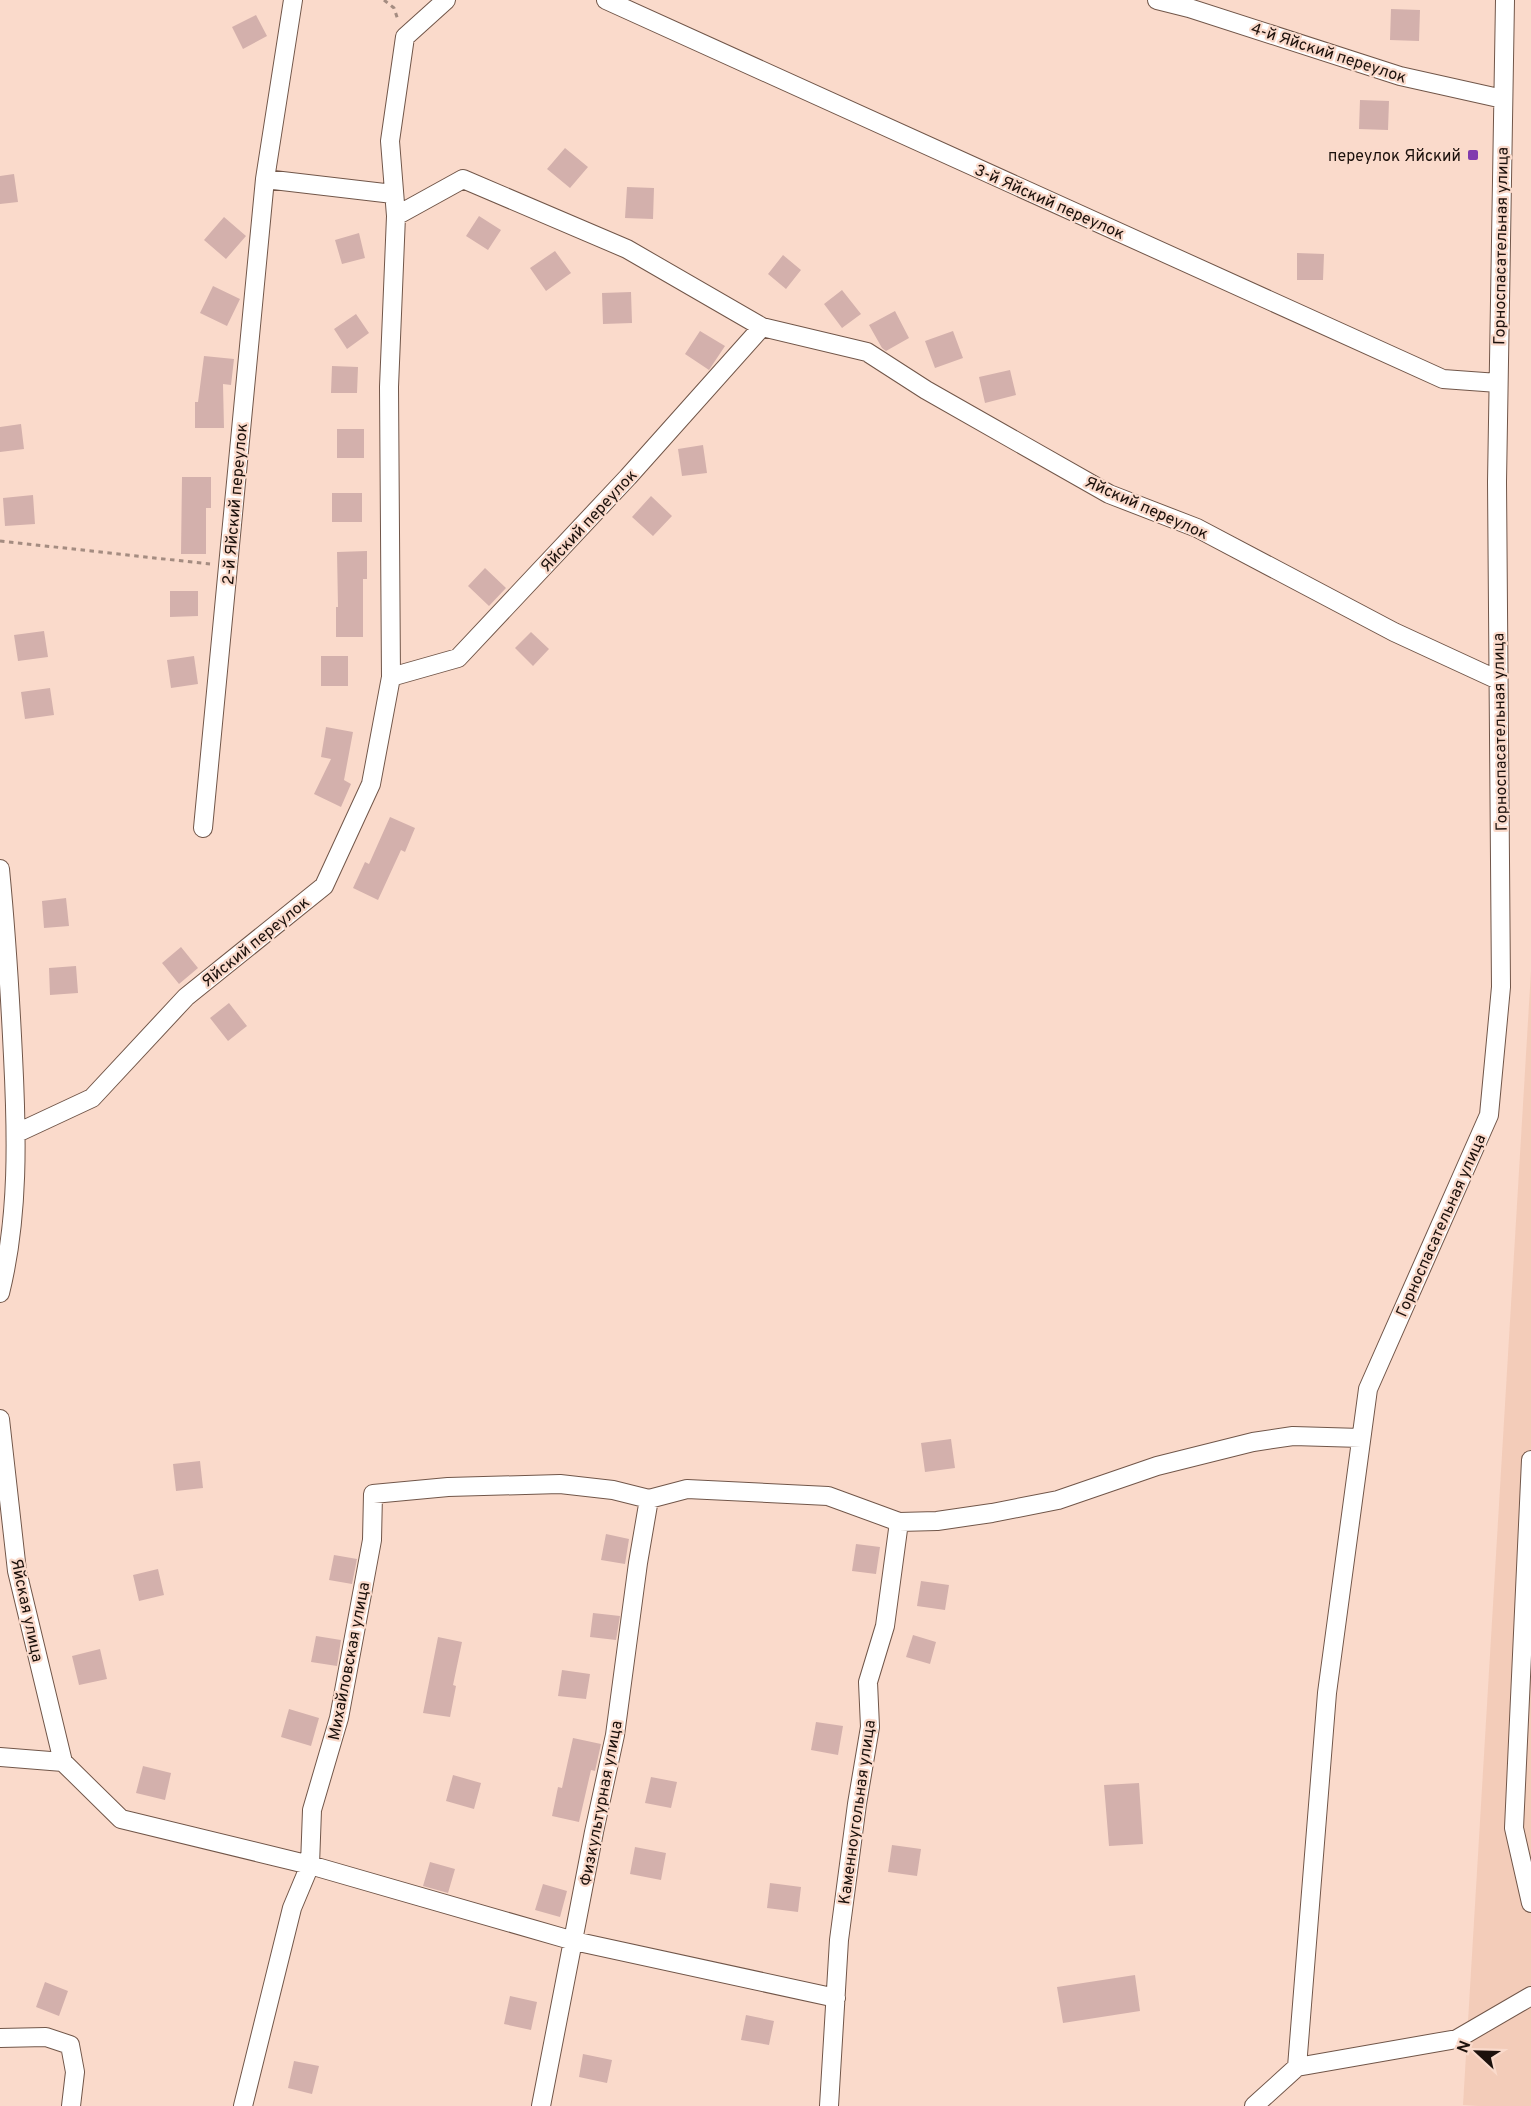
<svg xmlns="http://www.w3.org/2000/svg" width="1531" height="2106" viewBox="0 0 1531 2106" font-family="Overpass,sans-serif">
<rect width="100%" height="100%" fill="#fadacb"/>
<!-- built -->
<path fill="#f3ccb9" d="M1531,971v1135h-53l-15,-1z"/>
<!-- building -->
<path fill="#d3b0ac" d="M1391,9l29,1 -1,31 -29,-1z
M256,15l11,21 -24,13 -11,-22z
M1360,100l29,1 -1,29 -29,-1z
M565,148l23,19 -18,21 -23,-19z
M14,174l4,28 -18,2v-28z
M627,187l27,1 -1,31 -28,-1z
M479,216l22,14 -13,20 -22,-14z
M224,217l22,19 -20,23 -22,-19z
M359,233l6,25 -23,6 -7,-24z
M555,251l16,22 -25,18 -16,-23z
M1297,253l27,1 -1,26h-26z
M783,255l18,15 -15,19 -18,-15z
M213,286l27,13 -13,27 -27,-13z
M842,290l19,24 -19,14 -18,-24z
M631,292l1,31 -29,1 -1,-31z
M895,311l14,27 -23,13 -4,-3 -13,-23z
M356,314l13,19 -22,16 -13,-20z
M700,331l25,15 -16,24 -24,-16z
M953,331l10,27 -28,10 -10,-27z
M204,356l30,3 -3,26 -8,-1 1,44h-29v-26h3z
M332,366l26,1 -1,26h-26z
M1010,370l6,25 -31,8 -6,-26z
M21,424l3,25 -24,3v-25z
M337,429h27v29h-27z
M703,445l4,28 -25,3 -4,-27z
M182,477h29v31h-5v46h-25z
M332,493h30v29h-30z
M33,495l2,29 -30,2 -2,-28z
M651,496l21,20 -19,20 -21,-19z
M367,551v28h-4v58h-27v-30h2l-1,-55z
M485,568l21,20 -17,18 -21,-20z
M170,591h28v25l-28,1z
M44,631l4,26 -30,4 -4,-26z
M531,632l18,17 -16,17 -18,-18z
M194,656l4,28 -27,4 -4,-28z
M321,656h27v30h-27z
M50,688l4,27 -29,4 -4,-27z
M326,727l27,5 -9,48 7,4 -10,23 -27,-13 17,-35 -10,-2z
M390,817l25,11 -10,24 -4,-2 -23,50 -25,-12 12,-26 4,2z
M66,898l3,28 -25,2 -2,-27z
M181,947l17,21 -19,16 -17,-21z
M76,966l2,27 -28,2 -1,-27z
M229,1003l18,23 -19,15 -18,-23z
M951,1439l4,29 -30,4 -4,-29z
M200,1461l3,27 -27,3 -3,-27z
M606,1534l23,5 -4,25 -24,-4z
M856,1544l24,3 -4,27 -24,-3z
M334,1555l23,4 -5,25 -23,-4z
M158,1569l6,26 -25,6 -6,-26z
M921,1581l28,4 -4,25 -28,-4z
M593,1613l27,3 -4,24 -26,-3z
M913,1635l23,7 -6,22 -24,-7z
M316,1636l25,4 -4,26 -26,-4z
M438,1637l24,5 -9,43 3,1 -6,31 -27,-4z
M100,1649l7,30 -28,6 -7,-29z
M562,1670l28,4 -4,25 -28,-3z
M289,1709l30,9 -8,28 -30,-9z
M816,1722l27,4 -5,29 -27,-5z
M573,1738l28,6 -6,27 -4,-1 -12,52 -27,-6 6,-29 4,1z
M143,1766l28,7 -6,27 -29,-7z
M453,1775l28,8 -7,26 -28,-8z
M651,1777l26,5 -6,26 -26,-5z
M1139,1783l4,61 -34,2 -5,-61z
M892,1845l29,4 -4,27 -29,-4z
M635,1847l31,6 -5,27 -31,-6z
M430,1862l25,7 -7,24 -25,-7z
M770,1883l31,4 -3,25 -31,-4z
M543,1884l24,7 -7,26 -25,-7z
M1135,1975l5,36 -77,12 -6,-36z
M45,1982l23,9 -9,25 -23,-9z
M510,1996l27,6 -6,28 -27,-6z
M746,2015l28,6 -5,24 -28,-5z
M583,2054l29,6 -5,23 -28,-6z
M294,2061l25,5 -7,28 -24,-6z"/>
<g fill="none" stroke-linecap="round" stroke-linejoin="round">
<!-- minor casing -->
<g stroke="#715649" stroke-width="20">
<path id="minor" d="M606,0l837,379 55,4
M1157,0l32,8 211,68 103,23
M265,179l28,-179
M396,216l67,-37 164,70 135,78
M391,677l67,-19 170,-181 134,-150 105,25 59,38 183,104 88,34 197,104 104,48
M203,828l62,-649 128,15
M0,869c6,62 10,125 13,187 4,79 6,161 -13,237
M17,1133l75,-35 94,-101 138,-111 47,-102 20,-107 -2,-290 7,-171 -6,-75 15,-104 41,-37
M0,1419l17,152 46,191
M1531,1460l-17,368 17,75
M0,1757l63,5 58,57 189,46 264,76 262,57
M0,2038l46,-1 24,8 5,27 -4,34
M1297,2067l160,-28 74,-43
M243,2106l49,-198 18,-43 2,-55 27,-92 33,-178 1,-46 75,-7 112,-3 53,6 36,9 38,-10 141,7 71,26 38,-1 55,-8 66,-13 99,-34 96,-24 40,-6 68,2
M541,2106l53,-274 21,-97 23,-172 11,-64
M829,2106l10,-166 18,-136 13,-77 -2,-45 17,-56 14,-104
M1254,2106l43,-39 30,-374 41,-304 121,-274 12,-128 -4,-505 8,-482"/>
</g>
<!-- path -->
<path stroke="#a48c81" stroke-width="3" stroke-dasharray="4.5 4.5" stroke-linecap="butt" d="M384,0l10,8 4,12
M0,541l210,23"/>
<!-- minor -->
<use href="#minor" stroke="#fff" stroke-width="18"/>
</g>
<!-- markers -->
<rect fill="#813bae" stroke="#fadacb" stroke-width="2" x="1467" y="149" width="12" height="12" rx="3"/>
<g text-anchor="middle" stroke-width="4.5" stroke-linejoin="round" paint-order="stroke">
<!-- street labels -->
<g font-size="16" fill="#1c110c" stroke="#fadacb">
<text transform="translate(1329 52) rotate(18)" y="6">4-й Яйский переулок</text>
<text transform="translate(1050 201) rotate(24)" y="6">3-й Яйский переулок</text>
<text transform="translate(1500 246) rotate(-89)" y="6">Горноспасательная улица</text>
<text transform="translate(234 504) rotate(-85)" y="6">2-й Яйский переулок</text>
<text transform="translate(1147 507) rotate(24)" y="6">Яйский переулок</text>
<text transform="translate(588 520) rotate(-47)" y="6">Яйский переулок</text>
<text transform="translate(1499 732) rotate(-91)" y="6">Горноспасательная улица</text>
<text transform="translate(255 941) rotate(-39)" y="6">Яйский переулок</text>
<text transform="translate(1440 1225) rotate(-66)" y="6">Горноспасательная улица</text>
<text transform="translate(28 1610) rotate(78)" y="6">Яйская улица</text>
<text transform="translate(348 1661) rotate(-79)" y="6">Михайловская улица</text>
<text transform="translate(600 1803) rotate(-79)" y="6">Физкультурная улица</text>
<text transform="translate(856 1812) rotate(-82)" y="6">Каменноугольная улица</text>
</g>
<!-- poi labels -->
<g font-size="16" fill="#1c110c" stroke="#fadacb" text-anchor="end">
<text x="1461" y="161">переулок Яйский</text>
</g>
</g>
<!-- north arrow -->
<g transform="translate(1477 2052) rotate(292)" stroke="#fadacb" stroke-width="4.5" paint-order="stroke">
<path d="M0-4.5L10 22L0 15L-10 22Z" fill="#1c110c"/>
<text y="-9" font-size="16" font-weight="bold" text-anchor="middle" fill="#1c110c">N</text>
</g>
</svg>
